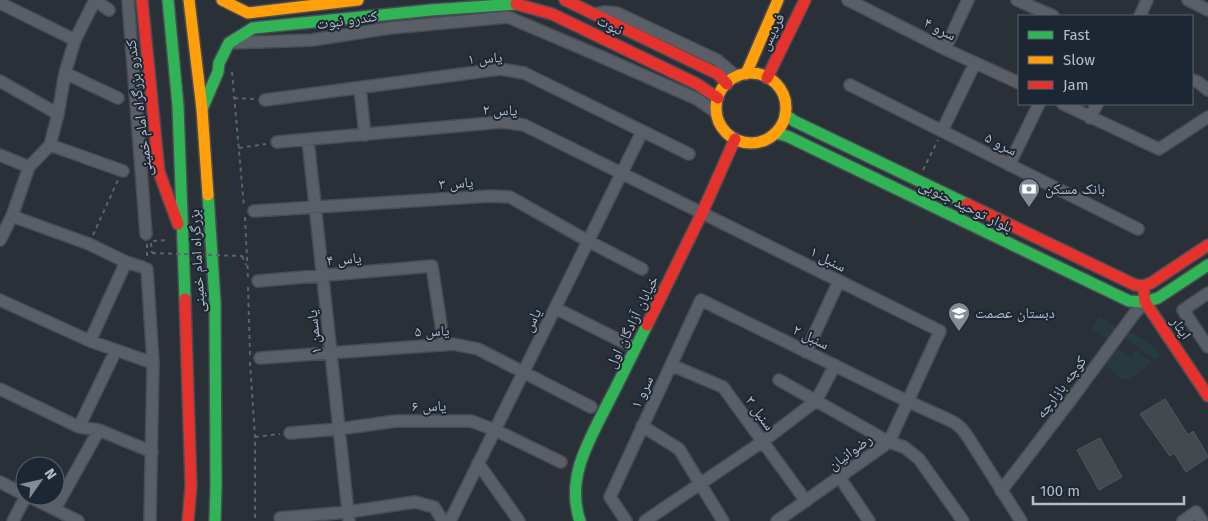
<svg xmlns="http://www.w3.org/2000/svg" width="1208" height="521" viewBox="0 0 1208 521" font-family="'Fira Sans','Noto Naskh Arabic',sans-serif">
<rect width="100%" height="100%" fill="#2a3038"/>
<!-- green -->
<path fill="#273a3e" d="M1099,317l19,11 -8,12 -18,-11z
M1128,333h4c10,6 24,11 28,22l-4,5 -33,-22 2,-4z
M1114,347l17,10 5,-6 16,11 -22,17h-8l-16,-13 1,-8z"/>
<!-- building -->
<path fill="#444950" stroke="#52575f" d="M1165,399l23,36 5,-4 15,25v1l-22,15 -12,-19 -4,3 -30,-42z
M1100,438l22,39 -23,13 -22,-40z"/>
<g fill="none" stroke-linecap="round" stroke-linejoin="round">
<!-- street casing -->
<g stroke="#484c53" stroke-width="14">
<path id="street" d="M128,0l18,234
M848,0l97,49 74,34
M1017,0l36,16
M1188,0l20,10
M0,3l75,37
M594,14l11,-2 12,1 100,47 20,17
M1140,16l7,-16
M231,43l81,-3 78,-12 118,-11 87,37 102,45 20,14
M945,49l23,-49
M65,73l53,25
M1192,80l6,2 10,8
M0,81l58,33
M850,85l288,144
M360,88l5,47
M265,100l235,-31 24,4 165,81
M1063,104l96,45 49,-32
M1090,118l7,-14
M942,131l33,-68
M308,140l41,381
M277,142l225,-20 22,3 178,88 238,118 -51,111 -112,79
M50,145l73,26
M0,155l29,12
M1009,165l30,-61
M254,211l236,-15 20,1 78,44 54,28
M12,216l77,28 37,18 16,5
M0,240l12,-24 17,-49 21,-22 8,-31 7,-41 10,-33 20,-40 14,10
M147,269l6,94 -3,158
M258,281l174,-15 12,79
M1208,293l-25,17 25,37
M0,300l90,41 63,22
M555,308l80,40
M90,341l36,-79
M806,352l33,-71
M260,358l193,-14 25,5 113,58
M671,365l52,22 83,114
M779,380l110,62 15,5 15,12 44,62
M0,389l79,38 20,3 53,22
M642,426l37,23 44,72
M79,427l37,-77
M290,433l49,-4 57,-8h75l24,9 66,32
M478,463l41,58
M840,478l29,43
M0,482l25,13
M1001,491l69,-90 64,-87 11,-12
M28,496l50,25
M55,509l44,-79
M280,518l68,-6 67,-10 19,5 9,14
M13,521l13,-25
M450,521l192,-389
M626,521l-16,-24 91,-197 206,101 40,18 8,4 7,6 6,8 53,84
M645,521l117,-79 54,-41 19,-36
M1183,521l13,-9 6,9"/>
</g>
<!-- fast casing -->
<g stroke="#484c53" stroke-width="14">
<path id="fast" d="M168,0l10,106 7,193
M202,109l16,-37 1,-9 10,-20 24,-15 178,-18 85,-6
M785,114l9,7 173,83
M775,133l12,3 342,165 16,1 13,-4 50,-33
M208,195l7,107 1,185 -1,34
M580,521c-15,-44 10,-82 29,-120 13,-25 25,-50 38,-76"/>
</g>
<!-- slow casing -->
<g stroke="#484c53" stroke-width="14">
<path id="slow" d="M189,0l13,109 6,86
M222,0l26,13 110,-13
M716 108a35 35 0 1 1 70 0a35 35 0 1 1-70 0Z
M746,74l32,-74"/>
</g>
<!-- jam casing -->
<g stroke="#484c53" stroke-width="14">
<path id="jam" d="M142,0l17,172 19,52
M565,0l153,74 9,10
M516,4l36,10 145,70 21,14
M767,78l38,-78
M967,204l168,81 8,1 8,-3 57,-38
M1144,293l1,9 63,94
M185,299l6,187 -3,35
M647,325l55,-112 33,-74"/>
</g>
<!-- path -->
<path stroke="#5d636a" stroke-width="2" stroke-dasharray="4 4" stroke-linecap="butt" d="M232,72l12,135
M234,98l21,1
M239,148l27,-4
M923,170l15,-30
M245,217l3,60
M93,235l25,-55
M153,241l15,-1
M151,243l1,10
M147,244v15
M242,256l4,9
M248,287l2,68
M250,362l5,75v84
M255,437l25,-3"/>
<!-- street -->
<use href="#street" stroke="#5a5e66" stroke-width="11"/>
<!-- fast -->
<use href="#fast" stroke="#30b455" stroke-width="11"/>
<!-- slow -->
<use href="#slow" stroke="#ff9f0a" stroke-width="11"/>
<!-- jam -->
<use href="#jam" stroke="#e5322d" stroke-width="11"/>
<!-- path-bridge -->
<path stroke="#5d636a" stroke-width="2" stroke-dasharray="4 4" stroke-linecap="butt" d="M152,253l90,3"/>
</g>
<!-- icons -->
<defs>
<g id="bank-pin" transform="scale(1.125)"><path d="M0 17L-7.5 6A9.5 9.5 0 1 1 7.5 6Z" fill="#848b96" stroke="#1d2633"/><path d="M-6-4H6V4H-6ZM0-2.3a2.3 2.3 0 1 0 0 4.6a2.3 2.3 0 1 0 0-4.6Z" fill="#fff"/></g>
<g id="university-pin" transform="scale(1.125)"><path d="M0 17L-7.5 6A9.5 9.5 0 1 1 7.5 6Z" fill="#848b96" stroke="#1d2633"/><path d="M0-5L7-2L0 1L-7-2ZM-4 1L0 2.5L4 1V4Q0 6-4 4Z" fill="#fff"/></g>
</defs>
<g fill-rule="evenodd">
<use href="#bank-pin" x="1029" y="189"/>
<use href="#university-pin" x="959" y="313"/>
</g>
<g text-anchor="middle" stroke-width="4" stroke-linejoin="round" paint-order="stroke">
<!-- street labels -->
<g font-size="15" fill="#b4bcc9" stroke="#1d2633">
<text transform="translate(347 20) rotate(-8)" y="5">کندرو نبوت</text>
<text transform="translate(610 25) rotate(26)" y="5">نبوت</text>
<text transform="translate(940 29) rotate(26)" y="5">سرو ۴</text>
<text transform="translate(772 32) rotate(-64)" y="5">فردیس</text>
<text transform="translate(485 58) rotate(-4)" y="5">یاس ۱</text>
<text transform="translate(139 108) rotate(-97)" y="5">کندرو بزرگراه امام خمینی</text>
<text transform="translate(500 110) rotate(1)" y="5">یاس ۲</text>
<text transform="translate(1001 144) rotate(27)" y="5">سرو ۵</text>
<text transform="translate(456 183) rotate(-4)" y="5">یاس ۳</text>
<text transform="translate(966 206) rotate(26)" y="5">بلوار توحید جنوبی</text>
<text transform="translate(344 259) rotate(-5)" y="5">یاس ۴</text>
<text transform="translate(828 259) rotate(27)" y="5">سنبل ۱</text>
<text transform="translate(197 261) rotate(-93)" y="5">بزرگراه امام خمینی</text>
<text transform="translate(532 320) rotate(-64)" y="5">یاس</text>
<text transform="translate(632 322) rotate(-64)" y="5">خیابان آزادگان اول</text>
<text transform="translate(1181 328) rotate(56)" y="5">ایثار</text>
<text transform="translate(432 331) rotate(-2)" y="5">یاس ۵</text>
<text transform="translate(314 332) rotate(-96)" y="5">یاسمن ۱</text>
<text transform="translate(811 337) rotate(26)" y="5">سنبل ۲</text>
<text transform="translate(1061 387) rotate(-53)" y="5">کوچه بازارچه</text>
<text transform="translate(642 392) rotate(-65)" y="5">سرو ۱</text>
<text transform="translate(429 406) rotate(-1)" y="5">یاس ۶</text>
<text transform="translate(760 413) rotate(54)" y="5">سنبل ۳</text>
<text transform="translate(850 452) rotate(-36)" y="5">رضوانیان</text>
</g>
<!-- poi labels -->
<g font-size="15" fill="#b4bcc9" stroke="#1d2633" text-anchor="start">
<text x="1045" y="194">بانک مسکن</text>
<text x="975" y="318">دبستان عصمت</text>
</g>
</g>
<!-- legend -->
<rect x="1018" y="15" width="175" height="90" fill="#1d2633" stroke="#59626f"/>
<rect x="1028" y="31" width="25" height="8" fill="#30b455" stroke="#59626f"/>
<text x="1063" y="40" font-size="15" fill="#b4bcc9">Fast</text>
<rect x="1028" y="56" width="25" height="8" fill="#ff9f0a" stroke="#59626f"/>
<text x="1063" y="65" font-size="15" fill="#b4bcc9">Slow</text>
<rect x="1028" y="81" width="25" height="8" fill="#e5322d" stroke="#59626f"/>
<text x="1063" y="90" font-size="15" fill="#b4bcc9">Jam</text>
<!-- north arrow -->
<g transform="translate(40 481) rotate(56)"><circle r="24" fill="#1d2633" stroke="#59626f"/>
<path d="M0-4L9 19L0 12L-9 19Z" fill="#848b96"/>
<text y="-8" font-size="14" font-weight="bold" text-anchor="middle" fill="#b4bcc9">N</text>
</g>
<!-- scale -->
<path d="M1033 496v8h151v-8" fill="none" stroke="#b4bcc9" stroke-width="2.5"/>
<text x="1040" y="496" font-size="15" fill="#b4bcc9" stroke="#1d2633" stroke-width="4" paint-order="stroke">100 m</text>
</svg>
